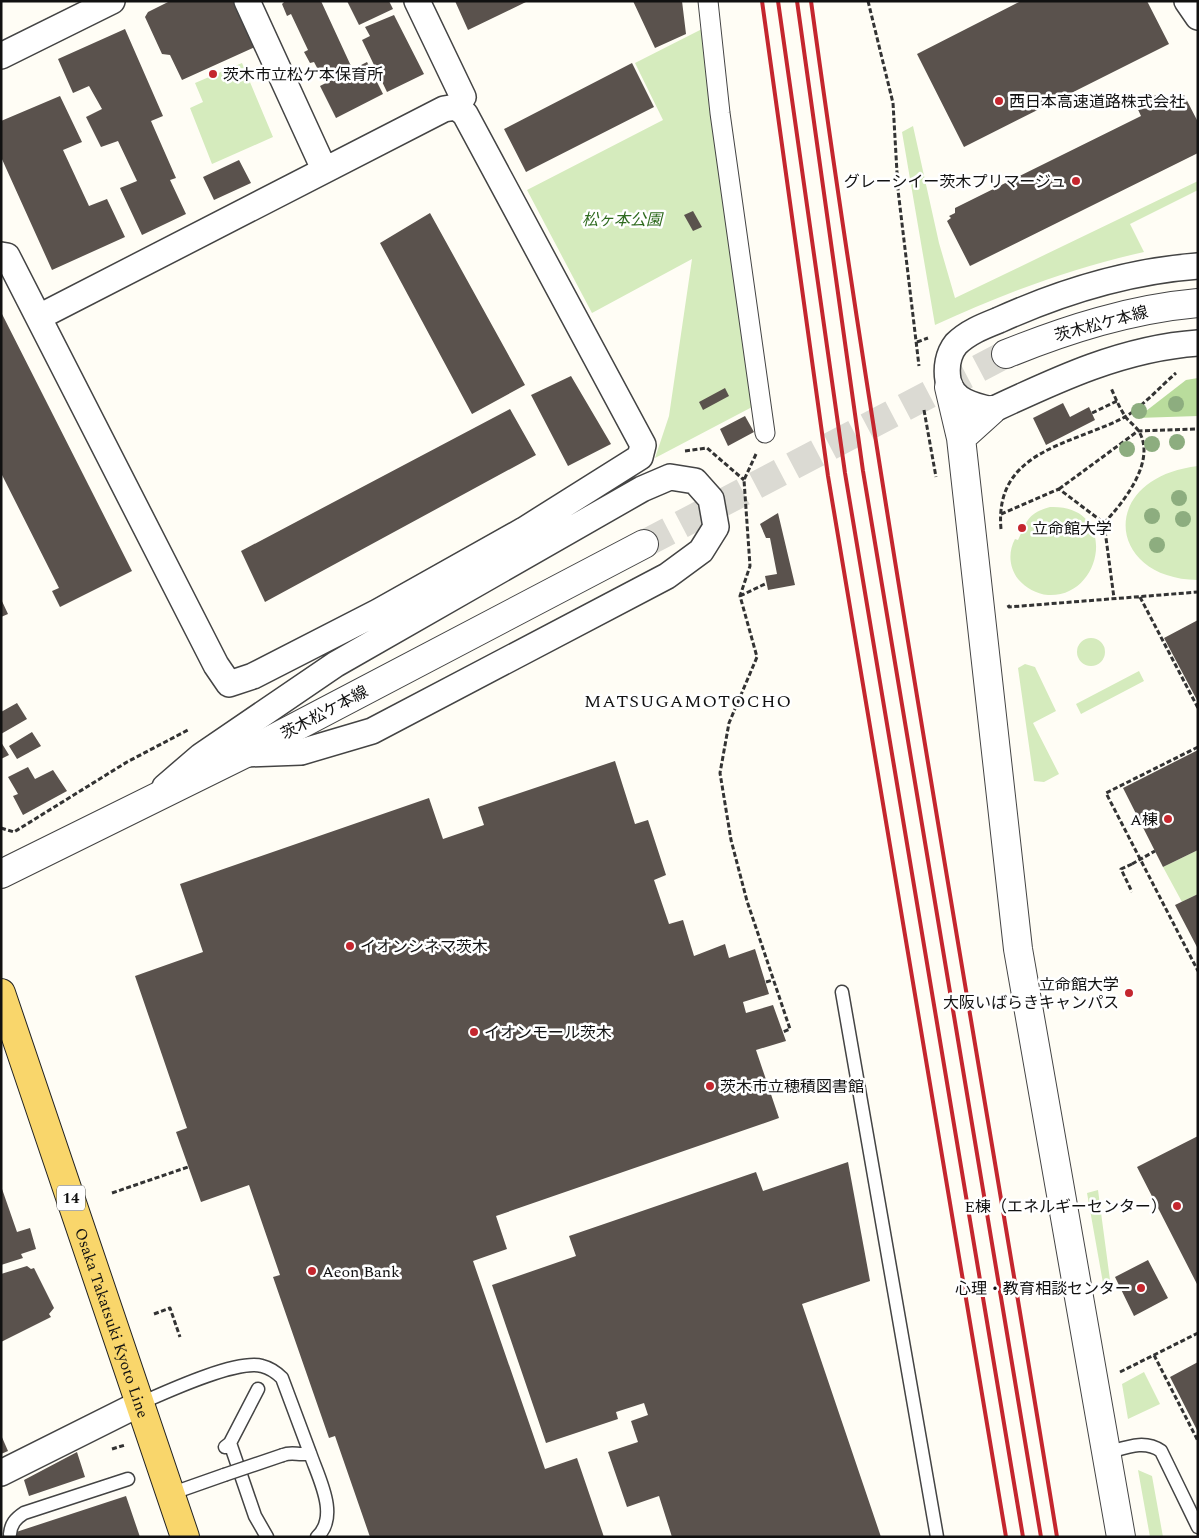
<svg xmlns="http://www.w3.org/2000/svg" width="1199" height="1538" viewBox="0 0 1199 1538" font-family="Spectral,'Noto Sans JP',serif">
<rect width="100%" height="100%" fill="#fffdf5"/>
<!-- green -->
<path fill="#d5ebbd" d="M702,29l52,377 -99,52 14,-42 23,-157 -100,54 -65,-123 136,-70 -28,-57z
M242,63l31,74 -61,27 -22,-56 13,-6 -8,-19z
M913,126l26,117 16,55 243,-117v9l-68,34 14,28c-73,16 -141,42 -209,73l-33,-193z
M1198,466v114c-92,-1 -101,-102 0,-114z
M1050,507c69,-3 54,91 -2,88 -12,-1 -22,-7 -30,-16 -9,-12 -10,-27 -3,-40l3,1c9,-18 9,-27 32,-33z
M1077 652a14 14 0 1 1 28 0a14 14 0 1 1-28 0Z
M1025,664l10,3 21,44 -23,12 26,51 -15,8 -10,-1 -16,-113z
M1139,671l5,10 -63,33 -5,-10z
M1198,850v44l-16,8 -19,-35z
M1098,1190l12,90 -7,3 -16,-90z
M1144,1372l16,32 -32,15 -6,-35z
M1138,1470l14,6 11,61h-13z"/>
<!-- forest -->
<path fill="#b9dc9c" d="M1198,378v38l-61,2 49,-38z"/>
<!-- building -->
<path fill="#5a524d" d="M170,1h64l21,46 -73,33 -12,-25 -8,-1 -17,-37 3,-5z
M285,1h36l30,65 -28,13 -9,-17 -4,1 -6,-11 4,-2 -17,-36 -4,2 -5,-12z
M347,1h42l4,8 -34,16z
M455,1h73l-60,29z
M633,1h49l4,33 -31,14z
M1021,1h126l22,43 -205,103 -47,-93z
M394,15l30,59 -37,18 -25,-52 8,-4 -5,-9z
M125,29l38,87 -12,5 25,57 -6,2 16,34 -44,21 -22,-47 17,-7 -19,-40 -17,6 -15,-30 16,-8 -13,-23 -16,7 -15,-34z
M367,62l16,32 -47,24 -16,-32z
M632,63l22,44 -128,65 -22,-43z
M1146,95l2,4 8,-4 6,11 22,-11 14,27v31l-228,113 -23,-45 4,-3 -2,-2 6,-3v-5l186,-92 -7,-15z
M60,96l22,46 -19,8 26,56 18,-7 18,38 -73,33 -51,-113v-36z
M239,160l12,23 -37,17 -11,-23z
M693,211l9,16 -9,4 -9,-16z
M430,213l95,172 -53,29 -92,-171z
M1,312l131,259 -72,36 -8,-16 7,-3 -58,-115z
M571,376l40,68 -43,22 -37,-71z
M725,388l4,8 -26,14 -4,-8z
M1063,403l7,14 19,-10 6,13 -49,25 -13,-27z
M510,409l26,46 -271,147 -24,-51z
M745,416l9,16 -26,14 -8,-17z
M778,513l17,72 -27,5 -3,-14 12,-2 -7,-36h-4l-6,-14z
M1,599l7,15 -7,3z
M1198,620v82l-34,-64z
M17,703l10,16 -26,15v-22z
M32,732l9,14 -24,13 -8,-13z
M1,742l8,13 -8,4z
M1198,750v100l-35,17 -40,-79z
M615,761l20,63 13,-4 18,55 -12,5 15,44 14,-4 11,36 31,-12 4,14 26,-9 14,45 -26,8 3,11 27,-8 13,36 -30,9 23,68 -283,98 11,33 -34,12 72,208 32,-11 27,79h-234l-35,-101 -6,2 -56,-161 7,-2 -31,-90 -48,17 -25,-70 11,-4 -52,-152 68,-24 -23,-68 249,-86 14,41 41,-14 -6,-18z
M28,767l7,12 18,-9 14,21 -44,24 -10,-19 5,-2 -10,-17z
M1198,894v55l-23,-44z
M1198,1136v150l-61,-119z
M848,1162l22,119 -68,23 79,233h-209l-13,-41 -32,11 -19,-55 30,-10 -7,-21 17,-6 -4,-12 -28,9 2,7 -72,24 -54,-158 84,-29 -7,-20 187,-64 7,19z
M1,1186l16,46 13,-4 6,21 -15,5 2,4 -22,7z
M1148,1260l20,38 -34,18 -19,-39z
M27,1266l4,3 3,-1 20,40 -5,6 2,3 -50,25v-68z
M1198,1362v70l-28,-55z
M1,1435l7,16 -7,3z
M77,1452l8,25 -56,19 -5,-16z
M126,1496l14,41h-136v-1z"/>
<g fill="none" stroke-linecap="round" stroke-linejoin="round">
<!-- tertiary-tunnel -->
<path stroke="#dbdad3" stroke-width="28" stroke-dasharray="28 14" stroke-linecap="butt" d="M644,544l362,-190"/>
<!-- service casing -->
<g stroke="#444" stroke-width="15">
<path id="service" d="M842,992l95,545
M141,1403c25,-11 96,-44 121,-37 8,2 14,6 20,12l28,75
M230,1443l25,73 12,21
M225,1447l5,-4 28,-54
M1106,1453c19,-5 38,-14 55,-2l37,76
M283,1455c9,-4 17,1 27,-2 8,24 30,63 7,84
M170,1494l54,-19
M10,1534c1,-10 5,-15 14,-21l104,-34"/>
</g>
<!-- pedestrian casing -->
<g stroke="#444" stroke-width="21">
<path id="pedestrian" d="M708,1l12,112 45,320"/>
</g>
<!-- minor casing -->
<g stroke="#444" stroke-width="28">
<path id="minor" d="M247,1l77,168
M417,1l46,96 -7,10
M1187,1l11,16
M1,56l111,-55
M1,255l6,1 209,409 13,19 24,-8 125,-64 146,-82 116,-73 3,-12 -178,-331 -9,-7 -12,2 -405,208
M1198,266c-68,5 -137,26 -199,54 -15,6 -31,12 -43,24 -8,10 -10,24 -8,36 4,21 26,26 44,30 66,-31 132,-62 206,-67
M165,787l36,-31 135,-92 306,-175 28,-12 25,4 16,18 5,28 -15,24 -34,25 -295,155 -71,21 -57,2
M1,1473l140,-70"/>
</g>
<!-- tertiary casing -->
<g stroke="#444" stroke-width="30">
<path id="tertiary" d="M1006,354c62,-25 125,-45 192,-51
M949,387l12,51 57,511 103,588
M961,438l31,-28
M1,874l243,-120 400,-210"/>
</g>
<!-- primary casing -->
<g stroke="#222" stroke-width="30">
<g id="primary">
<path id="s1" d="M1,993l184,544"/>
</g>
</g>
<!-- path -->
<path stroke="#333" stroke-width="3" stroke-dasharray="5 2.5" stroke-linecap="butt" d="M868,1l25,102 5,87 21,176
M917,342l11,-4
M924,410l12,67
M1092,413l25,-12
M685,451l22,-3 37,32
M756,454l-12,26 6,86 -10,30 17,61 -28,66 -9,50 11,67 16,61 43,128 -7,3
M1059,489l79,-58 60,-2
M1001,514l58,-25 45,34 10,75
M1104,523c19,-20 54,-63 34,-93 -4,-5 -10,-9 -13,-14 -6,-9 -10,-19 -14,-28
M1001,529c-7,-78 69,-84 122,-111 17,-9 38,-32 53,-45
M740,596l27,-13
M1140,597l58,111
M1008,605l1,2 189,-15
M1198,747l-92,46 92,178
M1,828l13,4 113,-70 61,-32
M1132,864l-11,5 11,23
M766,982l7,-2
M112,1193l76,-26
M154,1314l16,-6 10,29
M1154,1355l44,86
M1120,1372l78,-39
M112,1449l13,-4"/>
<!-- service -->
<use href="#service" stroke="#fff" stroke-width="12"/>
<!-- pedestrian -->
<use href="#pedestrian" stroke="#fff" stroke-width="19"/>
<!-- minor -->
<use href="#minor" stroke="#fff" stroke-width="25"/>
<!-- tertiary -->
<use href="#tertiary" stroke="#fff" stroke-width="28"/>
<!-- primary -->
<use href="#primary" stroke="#f9d66b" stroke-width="28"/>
<!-- rail -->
<path stroke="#c4262e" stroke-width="4" d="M762,1l66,475 178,1061
M778,1l67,472 178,1064
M797,1l66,470 178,1066
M811,1c70,514 163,1024 246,1536"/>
<!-- service-bridge casing -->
<g stroke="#444" stroke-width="15" stroke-linecap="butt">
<path id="service-bridge" d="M224,1475l59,-20"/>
</g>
<!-- path-bridge -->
<path stroke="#333" stroke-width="3" stroke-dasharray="5 2.5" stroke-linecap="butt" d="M1132,864l23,-13"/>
<!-- service-bridge -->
<use href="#service-bridge" stroke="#fff" stroke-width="12"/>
</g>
<!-- trees -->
<g fill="#8dad7f">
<circle cx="1176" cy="404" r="8"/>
<circle cx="1139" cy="411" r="8"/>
<circle cx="1177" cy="442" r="8"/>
<circle cx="1152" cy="444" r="8"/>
<circle cx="1127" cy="449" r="8"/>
<circle cx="1179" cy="498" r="8"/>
<circle cx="1152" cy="516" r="8"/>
<circle cx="1183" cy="519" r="8"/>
<circle cx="1157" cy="545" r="8"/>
</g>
<!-- markers -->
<g fill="#c4262e" stroke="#fff" stroke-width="2">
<circle cx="213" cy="74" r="5"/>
<circle cx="999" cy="101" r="5"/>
<circle cx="1076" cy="181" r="5"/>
<circle cx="1022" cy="528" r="5"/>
<circle cx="1168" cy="819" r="5"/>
<circle cx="350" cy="946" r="5"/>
<circle cx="1129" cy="993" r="5"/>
<circle cx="474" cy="1032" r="5"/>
<circle cx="710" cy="1086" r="5"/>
<circle cx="1177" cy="1206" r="5"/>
<circle cx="312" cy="1271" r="5"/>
<circle cx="1141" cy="1288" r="5"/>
</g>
<g text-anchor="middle" stroke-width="5" stroke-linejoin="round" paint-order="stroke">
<!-- shield labels -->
<rect fill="#fff" stroke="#585858" stroke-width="1" x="57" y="1185.5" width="28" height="25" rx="4"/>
<g font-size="15" font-weight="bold" fill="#111">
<text x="71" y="1203">14</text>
</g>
<!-- poi labels -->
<g font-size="16" fill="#111" stroke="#fff" text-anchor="start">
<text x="223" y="80">茨木市立松ケ本保育所</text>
<text x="1009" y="107">西日本高速道路株式会社</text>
<text x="1066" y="187" text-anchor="end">グレーシイー茨木プリマージュ</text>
<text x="1032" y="534">立命館大学</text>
<text x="1158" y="825" text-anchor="end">A棟</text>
<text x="360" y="952">イオンシネマ茨木</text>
<text x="1119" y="990" text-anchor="end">立命館大学<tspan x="1119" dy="18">大阪いばらきキャンパス</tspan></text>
<text x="484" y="1038">イオンモール茨木</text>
<text x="720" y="1092">茨木市立穂積図書館</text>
<text x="1167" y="1212" text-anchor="end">E棟（エネルギーセンター）</text>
<text x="322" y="1277">Aeon Bank</text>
<text x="1131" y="1294" text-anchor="end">心理・教育相談センター</text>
</g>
<!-- park labels -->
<g font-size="16" font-style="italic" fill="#2f6b1f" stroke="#fff">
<text x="622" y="225">松ヶ本公園</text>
</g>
<!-- street labels -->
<g font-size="16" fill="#111" stroke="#fff">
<text transform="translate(1101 323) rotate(-15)" y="6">茨木松ケ本線</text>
<text transform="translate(324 712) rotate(-28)" y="6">茨木松ケ本線</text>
<text dy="6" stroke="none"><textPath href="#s1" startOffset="348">Osaka Takatsuki Kyoto Line</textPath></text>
</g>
<!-- neighbourhood labels -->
<g font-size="18" letter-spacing="1" fill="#111" stroke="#fff">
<text x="688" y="707">MATSUGAMOTOCHO</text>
</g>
</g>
<!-- border -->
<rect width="1199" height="1538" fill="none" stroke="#111111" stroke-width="5"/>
</svg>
